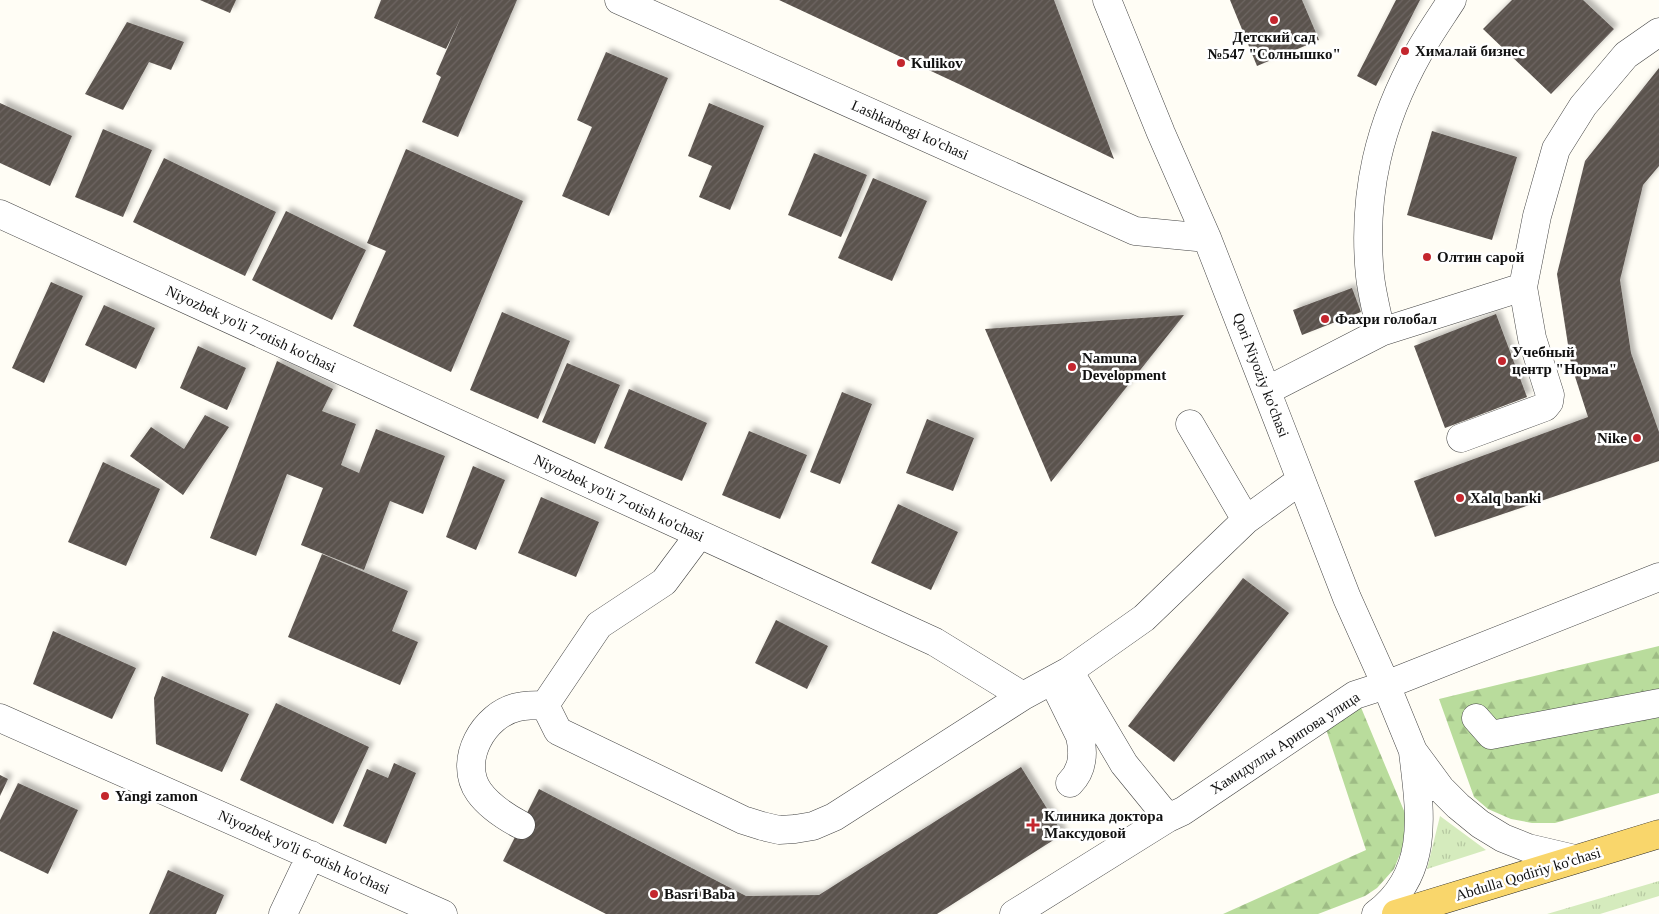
<svg xmlns="http://www.w3.org/2000/svg" width="1659" height="914" viewBox="0 0 1659 914" font-family="'Times New Roman',serif">
<defs>
<pattern id="grass-tufts" width="24" height="20" patternUnits="userSpaceOnUse" patternTransform="scale(1.25)"><rect width="24" height="20" fill="#d5ebbd"/><path d="M3 7l-1-3M5 7V3M7 7l1-3M15 17l-1-3M17 17v-4M19 17l1-3" fill="none" stroke="#b6c8a1"/></pattern>
<pattern id="forest-firs" width="22" height="20" patternUnits="userSpaceOnUse" patternTransform="scale(1.25)"><rect width="22" height="20" fill="#b9dc9c"/><path d="M5 1l3.5 6h-7zM16 11l3.5 6h-7z" fill="#9ebc85"/></pattern>
<pattern id="building-hatch" width="6" height="6" patternUnits="userSpaceOnUse" patternTransform="scale(1.25)"><rect width="6" height="6" fill="#5a524d"/><path d="M-1 1l2-2M0 6l6-6M5 7l2-2" fill="none" stroke="#6d6662"/></pattern>
<filter id="shadow"><feDropShadow dx="4.5" dy="-4.5" stdDeviation="2.5" flood-color="#0004"/></filter>
</defs>
<rect width="100%" height="100%" fill="#fffdf5"/>
<!-- grass -->
<path fill="url(#grass-tufts)" d="M1440,816l46,34 -59,19z
M1659,881v15l-59,18h-53z"/>
<!-- forest -->
<path fill="url(#forest-firs)" d="M1659,646v147l-104,30h-23l-21,-4 -23,-10 -14,-12 -35,-98z
M1360,705l47,113 -3,26 -10,25 -17,19 -12,8 -47,18h-95l143,-64 -40,-121z"/>
<!-- building -->
<path fill="url(#building-hatch)" filter="url(#shadow)" d="M200,0h36l-6,13z
M381,0h136l-59,137 -36,-15 19,-45 -5,-3 26,-59 -16,34 -72,-31z
M779,0h275l60,159 -151,-73z
M1230,0h72l17,40 -62,26z
M1396,0h24l-44,86 -19,-10z
M1512,0h71l31,29 -63,65 -68,-65z
M127,22l57,20 -13,28 -22,-8 -26,48 -38,-16z
M606,52l62,26 -59,138 -47,-20 30,-69 -15,-7z
M1659,68v98l-16,19 -23,95 11,73 28,79v29l-224,76 -21,-56 174,-64 -17,-53 -14,-90 28,-113z
M0,103l72,33 -22,50 -50,-23z
M709,103l55,23 -34,84 -31,-13 13,-31 -24,-10z
M103,129l49,21 -29,67 -48,-20z
M1432,131l85,26 -25,83 -85,-25z
M406,149l117,52 -72,171 -98,-46 33,-75 -19,-8z
M814,153l53,22 -26,62 -53,-22z
M164,158l112,54 -31,64 -112,-54z
M873,178l54,23 -35,80 -54,-23z
M286,211l80,39 -34,70 -80,-40z
M51,282l32,14 -39,87 -32,-15z
M1352,288l9,24 -59,23 -9,-25z
M104,305l51,23 -19,41 -51,-24z
M502,312l68,29 -32,78 -68,-29z
M1496,314l31,83 -82,31 -31,-82z
M1184,315l-133,167 -66,-153z
M198,346l48,22 -19,42 -47,-22z
M277,361l56,28 -11,22 34,13 -15,41 18,8 17,-44 69,27 -22,58 -33,-13 -26,69 -63,-25 22,-57 -36,-14 -31,82 -46,-18z
M567,363l53,22 -25,59 -53,-22z
M629,389l78,34 -25,58 -78,-33z
M842,392l30,12 -32,80 -30,-12z
M205,415l24,12 -46,68 -53,-39 21,-29 33,22z
M927,419l47,19 -21,53 -47,-18z
M749,431l58,24 -27,64 -58,-24z
M103,462l57,27 -34,77 -58,-24z
M473,466l32,14 -29,70 -30,-13z
M541,497l58,25 -23,55 -58,-24z
M898,504l60,28 -27,58 -60,-27z
M322,554l86,37 -16,40 26,11 -18,43 -112,-48z
M1243,578l46,35 -115,149 -46,-36z
M776,620l52,26 -21,43 -52,-26z
M53,631l83,37 -24,51 -79,-35z
M162,676l87,38 -27,58 -66,-28 -2,-46z
M276,703l93,44 -36,77 -93,-44z
M394,763l22,10 -30,71 -43,-18 24,-57 21,9z
M1021,767l42,67 -126,80h-331l-103,-53 36,-72 207,107 73,-1z
M0,775l8,4 -8,17z
M18,783l60,27 -30,64 -48,-23v-31z
M168,870l56,25 -8,19h-67z"/>
<g fill="none" stroke-linecap="round" stroke-linejoin="round">
<!-- minor casing -->
<g stroke="#444" stroke-width="29">
<path id="minor" d="M619,0l516,231 72,7
M1107,0l54,133 46,105 140,360 39,87 27,66 28,38 17,17 22,18 23,14 25,10 47,11
M0,214l935,428 88,54 46,-25 55,93 44,54
M1381,332c-4,-19 -9,-38 -11,-56 -8,-82 9,-153 49,-224 10,-18 22,-35 33,-52
M1268,390l113,-58 142,-45
M1190,424l56,96
M1461,438l84,-31 4,-5 1,-7 -18,-57 -9,-51 14,-71 19,-67 27,-43 43,-51 33,-23
M699,535l-35,47 -65,43 -54,80 13,26 185,89 19,6 17,4 16,-1 18,-3 21,-9 189,-121
M1069,671l75,-53 102,-98 55,-40
M1053,681l27,55c4,18 3,34 -10,47
M0,718l443,196
M1476,718l15,17 168,-32
M521,825c-15,-8 -32,-19 -42,-33 -22,-31 5,-78 39,-85 9,-2 19,-2 27,-2
M283,914l28,-59
M1014,914l154,-96 15,-7 172,-116 31,-10 273,-108
M1376,914c55,-41 44,-103 37,-162"/>
</g>
<!-- major casing -->
<g stroke="#222" stroke-width="29">
<path id="major" d="M1396,914l263,-80"/>
</g>
<!-- minor -->
<use href="#minor" stroke="#fff" stroke-width="28"/>
<!-- major -->
<use href="#major" stroke="#f9d66b" stroke-width="28"/>
</g>
<!-- markers -->
<g fill="#c4262e" stroke="#fff" stroke-width="2">
<circle cx="1274" cy="20" r="5"/>
<circle cx="1405" cy="51" r="5"/>
<circle cx="901" cy="63" r="5"/>
<circle cx="1427" cy="257" r="5"/>
<circle cx="1325" cy="319" r="5"/>
<circle cx="1502" cy="361" r="5"/>
<circle cx="1072" cy="367" r="5"/>
<circle cx="1637" cy="438" r="5"/>
<circle cx="1460" cy="498" r="5"/>
<circle cx="105" cy="796" r="5"/>
<path d="M1030.5 817.5h5v5h5v5h-5v5h-5v-5h-5v-5h5z"/>
<circle cx="654" cy="894" r="5"/>
</g>
<g text-anchor="middle" stroke-width="5" stroke-linejoin="round" paint-order="stroke">
<!-- poi labels -->
<g font-size="15" font-weight="bold" fill="#111" stroke="#fff" text-anchor="start">
<text x="1274" y="42" text-anchor="middle">Детский сад<tspan x="1274" dy="17">№547 "Солнышко"</tspan></text>
<text x="1415" y="56">Хималай бизнес</text>
<text x="911" y="68">Kulikov</text>
<text x="1437" y="262">Олтин сарой</text>
<text x="1335" y="324">Фахри голобал</text>
<text x="1512" y="357">Учебный<tspan x="1512" dy="17">центр "Норма"</tspan></text>
<text x="1082" y="363">Namuna<tspan x="1082" dy="17">Development</tspan></text>
<text x="1627" y="443" text-anchor="end">Nike</text>
<text x="1470" y="503">Xalq banki</text>
<text x="115" y="801">Yangi zamon</text>
<text x="1044" y="821">Клиника доктора<tspan x="1044" dy="17">Максудовой</tspan></text>
<text x="664" y="899">Basri Baba</text>
</g>
<!-- street labels -->
<g font-size="15" fill="#111" stroke="#fff">
<text transform="translate(910 130) rotate(24)" y="5">Lashkarbegi ko'chasi</text>
<text transform="translate(251 329) rotate(25)" y="5">Niyozbek yo'li 7-otish ko'chasi</text>
<text transform="translate(1261 375) rotate(69)" y="5">Qori Niyoziy ko'chasi</text>
<text transform="translate(619 498) rotate(25)" y="5">Niyozbek yo'li 7-otish ko'chasi</text>
<text transform="translate(1285 743) rotate(-33)" y="5">Хамидуллы Арипова улица</text>
<text transform="translate(304 852) rotate(24)" y="5">Niyozbek yo'li 6-otish ko'chasi</text>
<text transform="translate(1528 874) rotate(-17)" y="5">Abdulla Qodiriy ko'chasi</text>
</g>
</g>
</svg>
